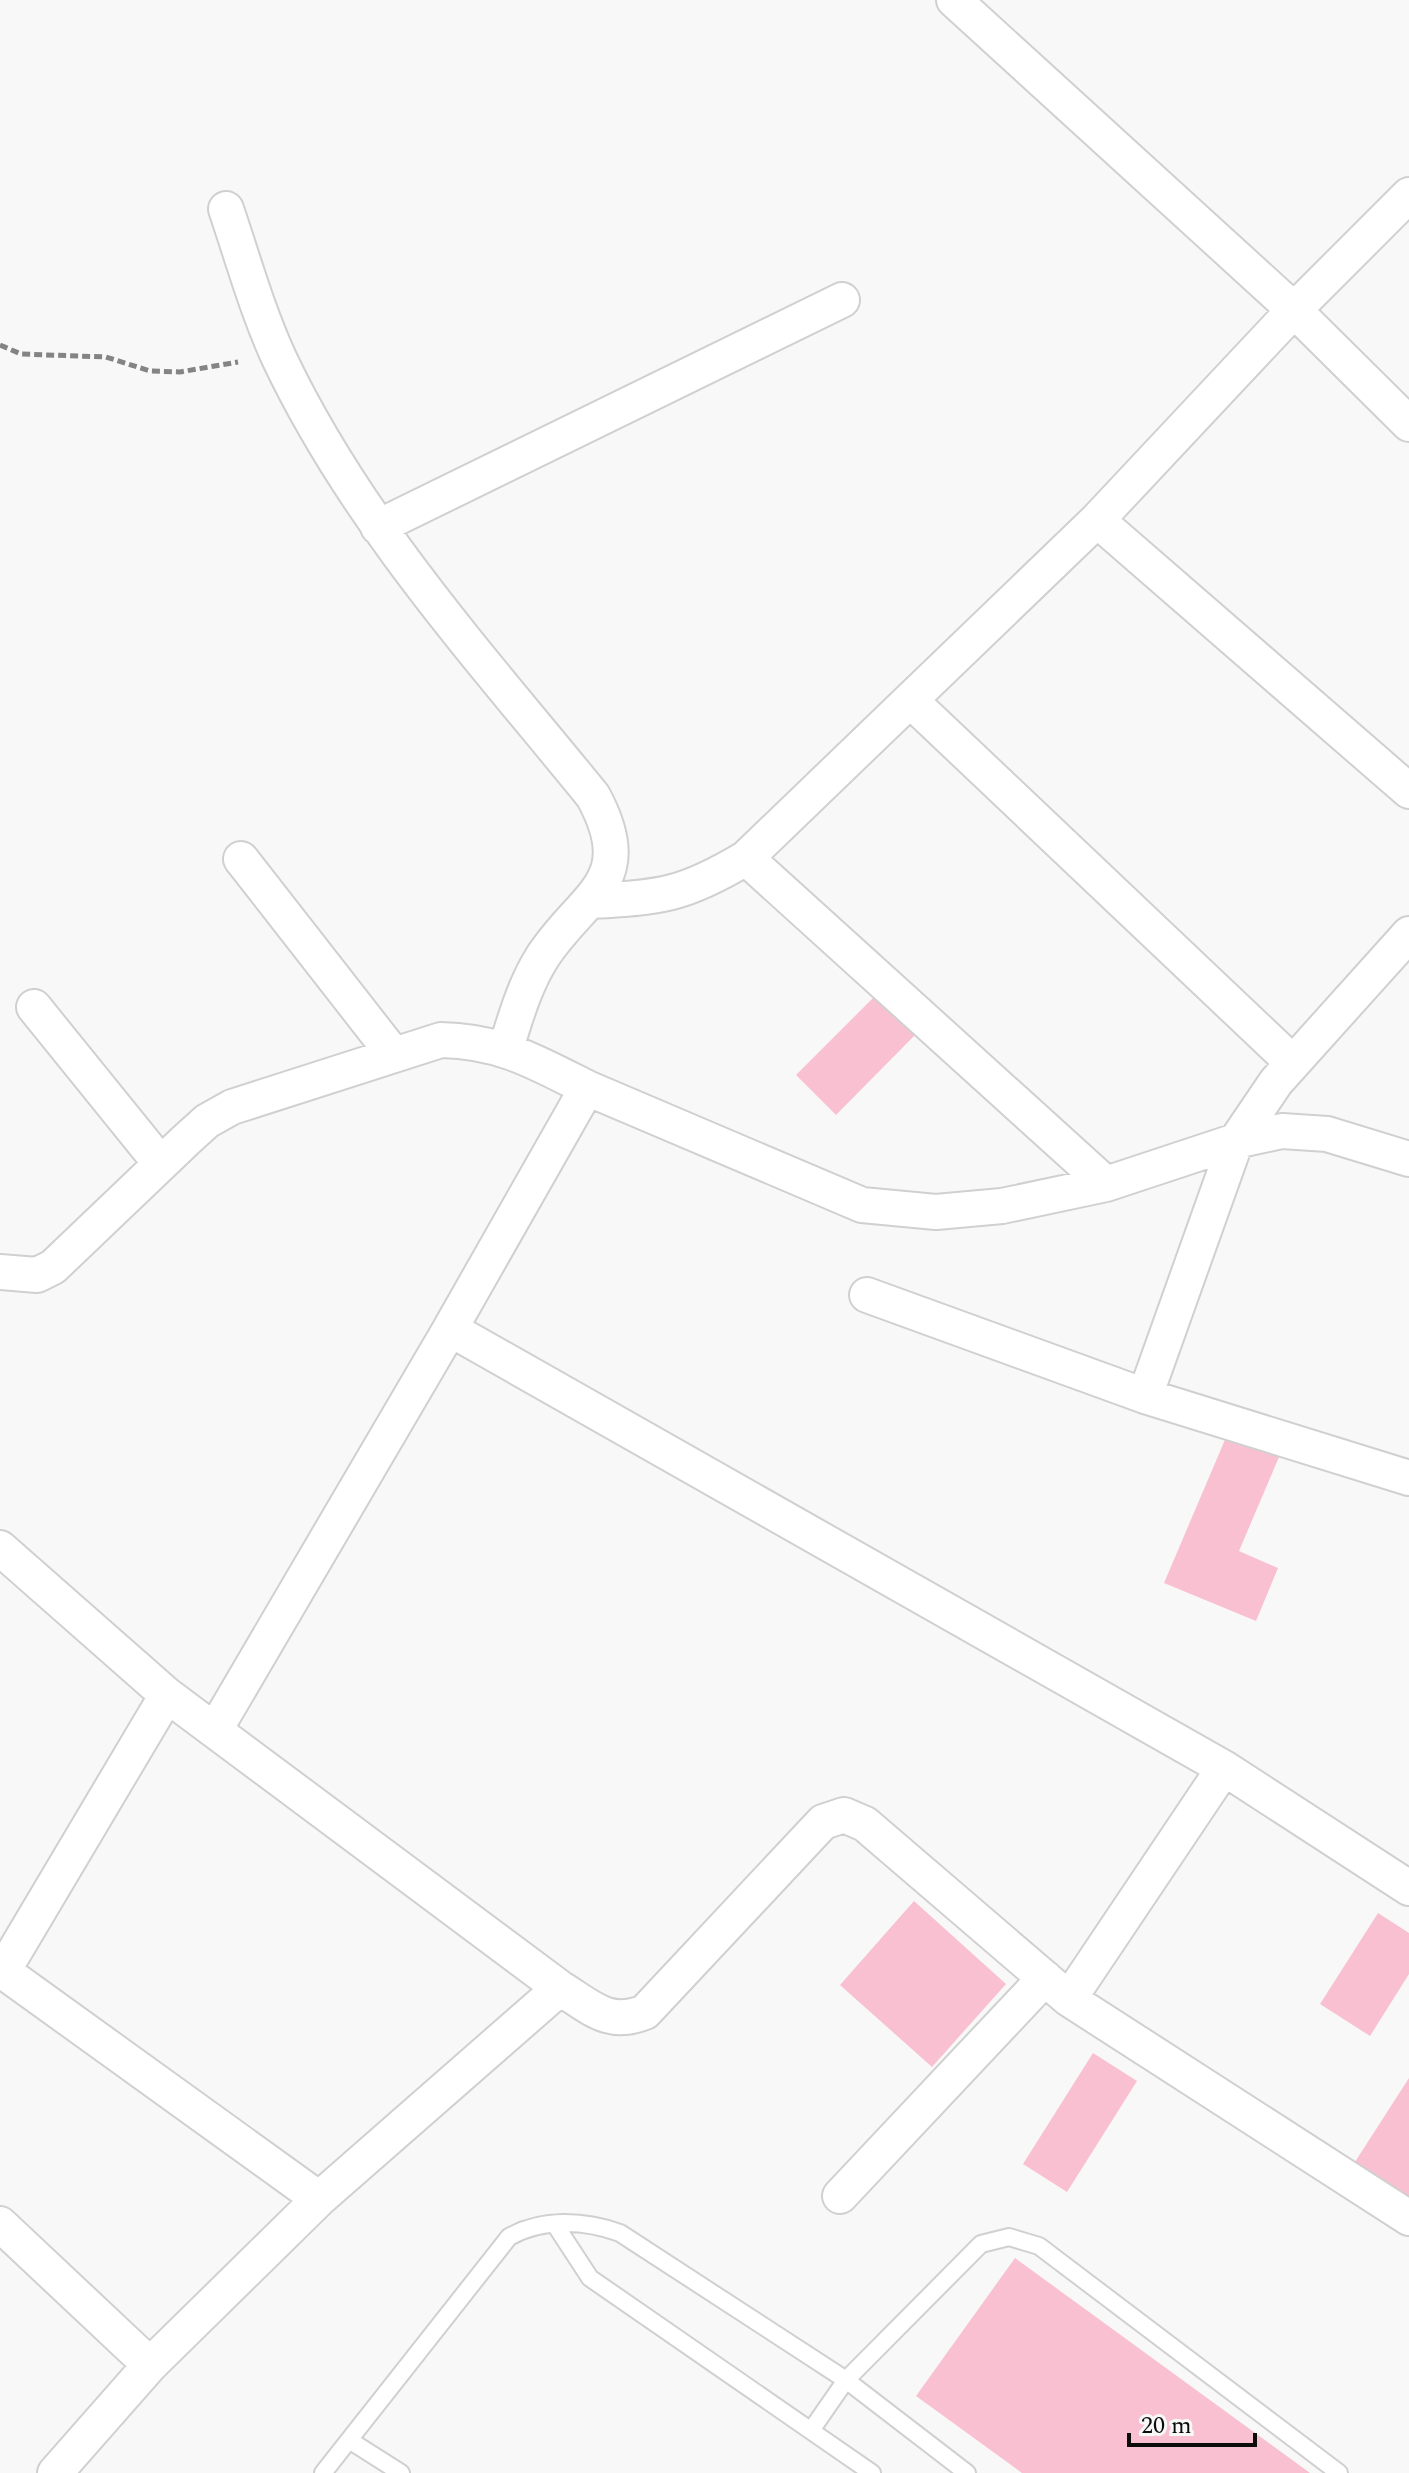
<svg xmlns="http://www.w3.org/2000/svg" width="1409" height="2473" viewBox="0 0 1409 2473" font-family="Spectral,serif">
<rect width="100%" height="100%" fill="#f8f8f9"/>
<!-- building -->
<path fill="#f9c0d1" d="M877,994l39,40 -80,81 -40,-40z
M1227,1435l52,22 -40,94 39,17 -22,53 -92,-38z
M914,1901l92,83 -74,83 -92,-82z
M1378,1913l31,20v41l-39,62 -50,-32z
M1093,2053l44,28 -70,111 -44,-28z
M1409,2078v124l-56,-37z
M1015,2258l295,215h-288l-106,-77z"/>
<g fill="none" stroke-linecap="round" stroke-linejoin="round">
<!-- service casing -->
<g stroke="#d0d0d1" stroke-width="20">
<path id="service" d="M556,2226l34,52 282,195
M812,2429l34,-49 135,-136 28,-7 30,9 300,227
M349,2440l52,33
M323,2473l186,-236c33,-19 76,-17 111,-4l226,147 121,93"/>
</g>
<!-- minor casing -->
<g stroke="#d0d0d1" stroke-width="38">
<path id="minor" d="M954,0l340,310 115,114
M226,209c17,50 31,101 53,149 77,163 201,299 314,438 47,86 -9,98 -50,160 -18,28 -27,60 -37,92
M1097,520l312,271
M378,527l464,-227
M910,700l383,363
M241,859l153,196
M592,901c71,-4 92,-6 154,-43
M1409,934l-133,148 -40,59 -91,255 264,82
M34,1007l127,157
M1106,1184l-360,-326 351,-338 197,-210 115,-115
M0,1272l37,3 16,-8 133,-127 21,-19 25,-14 209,-67c59,1 95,22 146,48
M867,1295l278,101
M0,1548l167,147 393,293c31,19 48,39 85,24l178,-190 21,-7 21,9 204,175 340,219
M216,1728l234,-399
M1224,1768l-774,-439 137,-241 275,117 74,7 66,-6 104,-22 130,-43 46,-10 45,3 82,25
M0,1969l319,230
M3,1971l164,-276
M1069,1999l155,-231 185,120
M840,2196l205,-218
M0,2224l150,141
M55,2473l95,-108 169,-166 241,-211"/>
</g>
<!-- path -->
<path stroke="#848485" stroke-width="5" stroke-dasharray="8 4" stroke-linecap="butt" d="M0,345l21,9 85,3 44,14 30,1 58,-10"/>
<!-- service -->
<use href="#service" stroke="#fff" stroke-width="16"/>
<!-- minor -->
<use href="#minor" stroke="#fff" stroke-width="34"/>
</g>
<!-- scale -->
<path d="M1129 2433v12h126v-12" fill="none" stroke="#0c0c0d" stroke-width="4"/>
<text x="1141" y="2433" font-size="24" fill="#0c0c0d" stroke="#f8f8f9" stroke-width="6" paint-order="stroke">20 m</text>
</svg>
